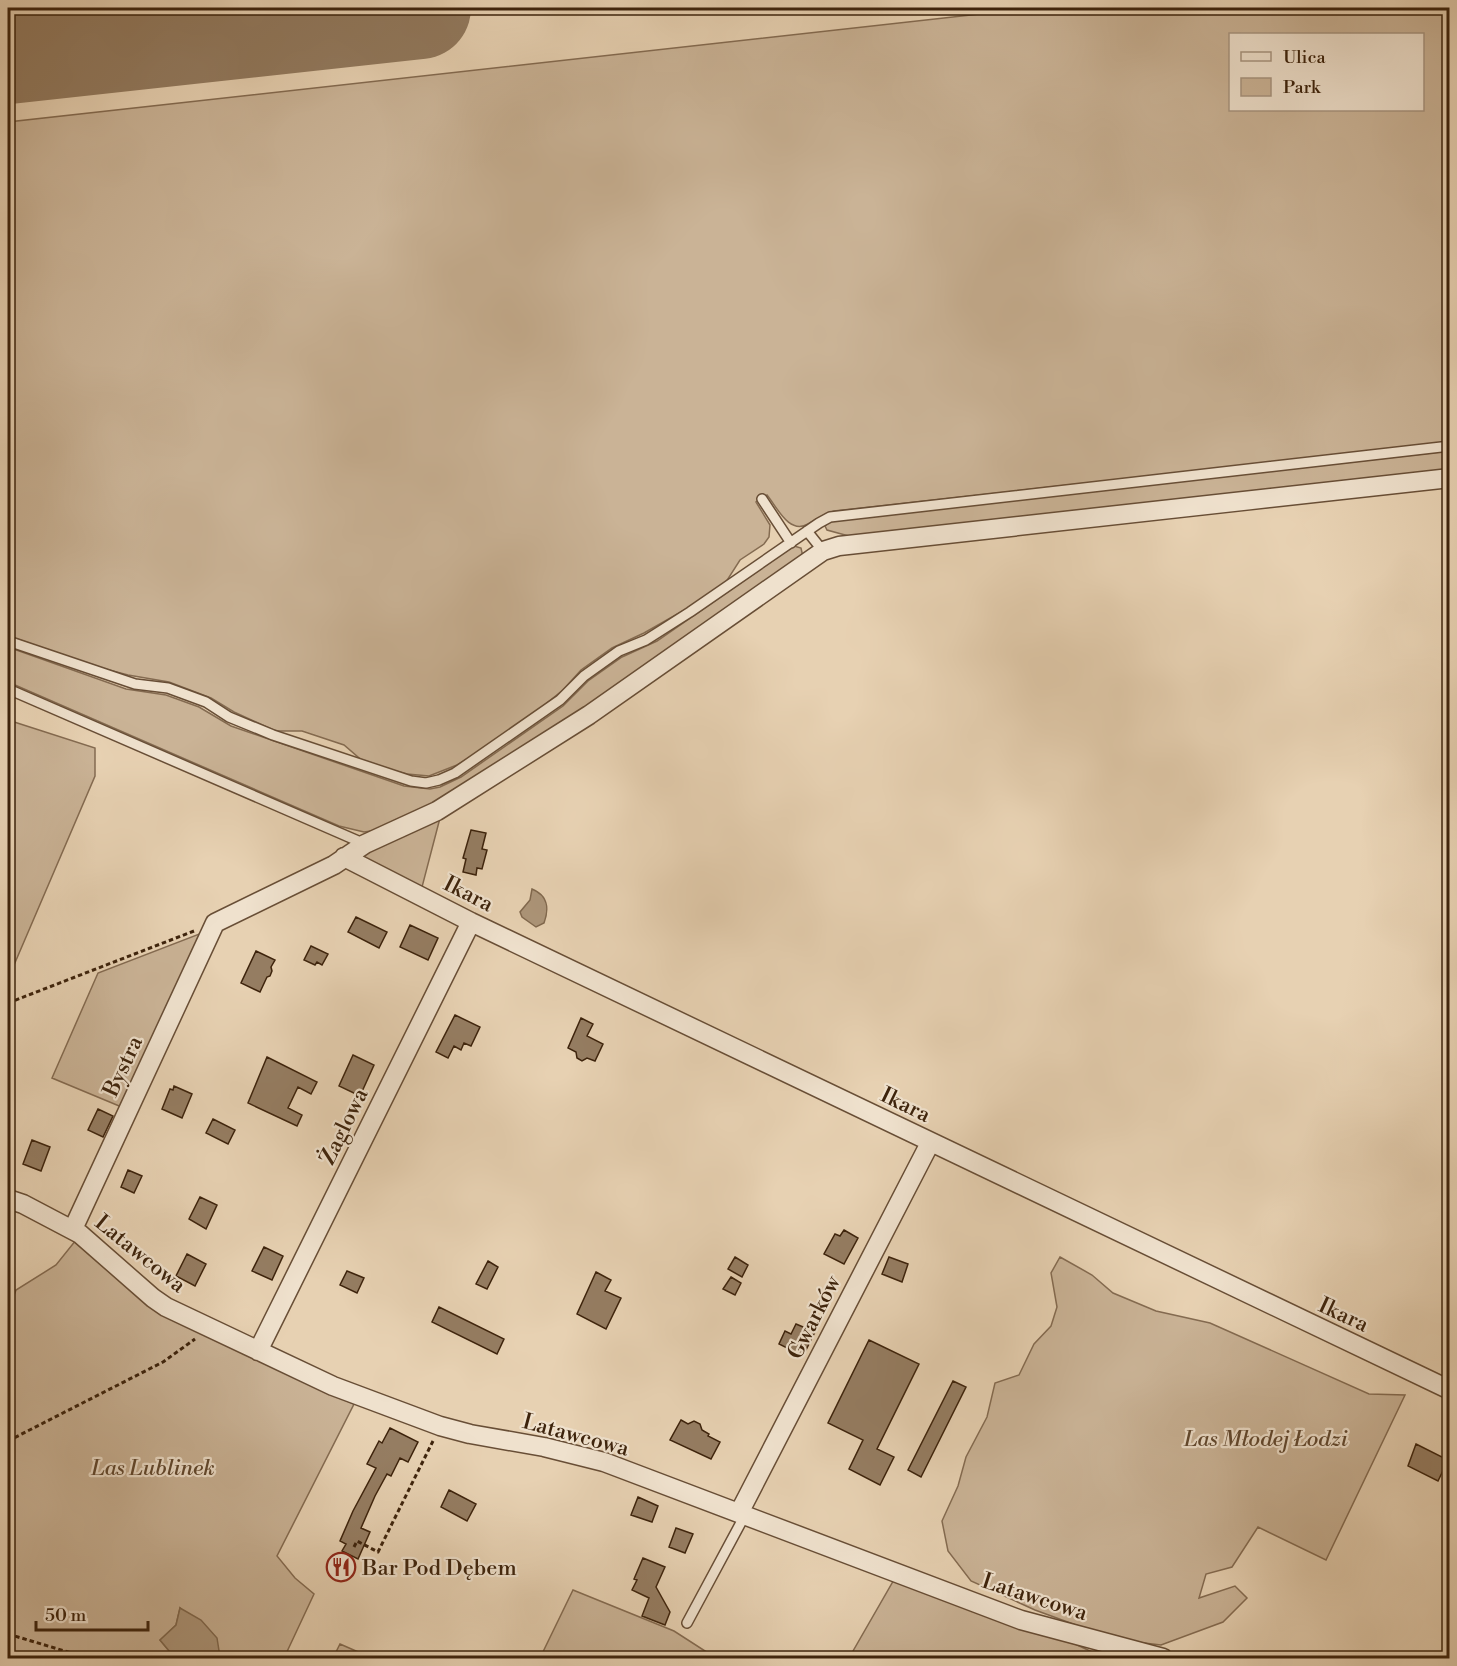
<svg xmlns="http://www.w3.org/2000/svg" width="1457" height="1666" viewBox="0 0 1457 1666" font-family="'Libre Bodoni',serif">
<rect width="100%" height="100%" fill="#e7d1b2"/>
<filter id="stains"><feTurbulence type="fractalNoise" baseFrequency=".00333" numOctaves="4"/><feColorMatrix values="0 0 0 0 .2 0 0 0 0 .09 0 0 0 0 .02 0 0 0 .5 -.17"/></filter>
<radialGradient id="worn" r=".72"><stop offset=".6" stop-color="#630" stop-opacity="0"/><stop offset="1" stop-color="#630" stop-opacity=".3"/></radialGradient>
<!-- green -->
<path fill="#cab396" stroke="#846b51" stroke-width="1.5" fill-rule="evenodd" d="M1034,8h415v435l-615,68c-10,3 -17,8 -26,13 -19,11 -31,-17 -41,-29l-11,7 14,23 -1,12 -5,7 -24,16 -14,22 -38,26 -44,25 -32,15 -31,22 -18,20 -41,33 -30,21 -35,21 -28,11 -22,-2 -42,-11 -21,-18 -42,-14h-26l-42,-19 -23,-14 -42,-16 -41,-7 -38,-10 -82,-29v-514zM1230,34h192v76h-192z
M1449,451v21l-593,66 -29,-8 -2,-4 3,-3 8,-3z
M794,546l7,2 2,9 -217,155 -149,93 -59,25 -14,2 -25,-6 -331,-144v-35l118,42 40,6 33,12 32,19 173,60 26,3 10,-2 21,-10 102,-71 25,-25 34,-24 35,-16z
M8,720l87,28v28l-87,203z
M440,818l-19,73 -63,-33 2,-5z
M207,931l-83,177 -72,-30 46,-105z
M76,1240l142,100 75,37 61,27 -77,152 18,22 19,16 -30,64h-67l3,-1 -40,-49 -4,17 -16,15 15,18h-167v-296l5,-31 -5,-19 8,-22 40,-25z
M1060,1257l32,18 21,18 43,18 54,12 159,71 36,1 -79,165 -68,-33 -26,40 -26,7 -7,24 36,-12 12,12 -24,24 -62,23 -42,-5 -46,-16 -38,-14 -64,-29 -23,-30 -6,-30 16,-35 8,-29 21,-40 8,-34 24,-8 15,-31 17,-18 6,-19 -6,-34z
M895,1578l178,65 32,15h-256z
M573,1590l101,41 42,27h-176z
M340,1644l32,14h-39z"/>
<!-- water -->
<path fill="#ad967a" stroke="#80684e" stroke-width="1.5" d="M532,889c17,7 17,20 12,34l-8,4 -14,-10 -2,-5 10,-12z
M180,1608l21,12 16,18 3,19 -3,1h-42l-15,-18 16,-15z"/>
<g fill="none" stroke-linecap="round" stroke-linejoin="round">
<!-- runway -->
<path stroke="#927a5f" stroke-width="102" d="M8,53l412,-45"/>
</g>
<!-- building -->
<path fill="#957d62" stroke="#3d230c" stroke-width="1.5" d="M471,830l15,3 -4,16 5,1 -5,19 -5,-1 -1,7 -13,-3 3,-13 -3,-1z
M356,917l31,15 -8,16 -31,-16z
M410,925l28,13 -10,22 -28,-13z
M311,946l17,8 -6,11 -5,-3 -2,3 -11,-5z
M256,951l19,9 -4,7 1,4 -2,5 -3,1 -7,15 -19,-9z
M455,1015l25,12 -9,19 -7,-3 -3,7 -7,-4 -6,12 -12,-6z
M581,1018l12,6 -6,12 16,8 -8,17 -8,-3 -5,3 -5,-3 -1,-6 -8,-4z
M353,1055l21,10 -14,31 -21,-10z
M267,1057l50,25 -6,12 -13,-7 -10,21 14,7 -5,11 -49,-23z
M174,1086l18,8 -10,24 -20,-9 8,-20 3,1z
M98,1109l15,7 -10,21 -15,-7z
M213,1119l22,11 -7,14 -22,-11z
M32,1140l18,7 -9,24 -18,-7z
M128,1170l14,6 -8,17 -13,-6z
M200,1197l17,8 -11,24 -17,-10z
M844,1230l14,8 -14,26 -20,-10 11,-20 5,2z
M264,1247l19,9 -11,24 -20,-9z
M187,1254l19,10 -11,22 -19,-10z
M735,1257l13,8 -6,12 -14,-8z
M889,1257l19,7 -6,18 -20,-8z
M488,1261l10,6 -11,22 -11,-5z
M347,1271l17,7 -7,15 -17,-8z
M596,1272l15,8 -6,11 16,7 -15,31 -29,-15z
M731,1277l10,6 -6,12 -12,-6z
M439,1307l65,32 -7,15 -65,-32z
M796,1324l19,8 -12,24 -24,-12 6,-13 6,3z
M869,1340l50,24 -42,85 17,8 -14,28 -31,-16 14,-29 -35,-17z
M953,1381l13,6 -45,90 -13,-7z
M681,1420l7,4 6,-3 6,3 2,6 7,4 -1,2 12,6 -9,17 -41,-19z
M390,1428l28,14 -10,20 -8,-4 -9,18 -4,-2 -12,22 -14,32 9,4 -12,27 -16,-8 4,-7 -6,-3 13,-30 23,-43 -9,-4 12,-23 3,2z
M1416,1444l32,16 -10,21 -30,-15z
M449,1490l27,14 -9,17 -26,-14z
M638,1497l20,9 -6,16 -21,-7z
M676,1528l17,6 -8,19 -16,-6z
M643,1558l22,9 -9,20 14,25 -5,13 -23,-9 7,-18 -17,-8 5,-10 -3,-1z"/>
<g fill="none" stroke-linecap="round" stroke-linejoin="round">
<!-- lane casing -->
<g stroke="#684e36" stroke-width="12">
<path id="lane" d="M762,499l29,44
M807,531l16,20
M8,641l127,43 33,4 38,14 23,15 44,18 138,46 15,2 13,-3 16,-7 105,-73 24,-24 35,-25 27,-11 44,-28 129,-89 11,-6 620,-71
M8,689l357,155
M687,1623l58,-108"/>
</g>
<!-- street casing -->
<g stroke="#684e36" stroke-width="21">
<path id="street" d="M344,857l127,65 979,468
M8,1199l15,5 57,30 73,64 13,9 167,79 107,40 30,8 74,13 60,15 417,158 142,38
M73,1229l142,-306 119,-58 31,-21 72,-33 152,-96 234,-164 16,-5 611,-68
M258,1351l213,-429
M739,1513l191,-370"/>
</g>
<!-- path -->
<path stroke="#3d230c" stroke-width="3" stroke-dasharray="4.5 3" stroke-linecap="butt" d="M8,1003l186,-72
M8,1441l155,-79 32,-23
M354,1547l3,-6 21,11 55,-111
M8,1634l80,24"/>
<!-- lane -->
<use href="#lane" stroke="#efe1cd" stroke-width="9"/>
<!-- street -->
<use href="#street" stroke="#efe1cd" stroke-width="18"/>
</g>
<!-- icons -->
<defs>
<g id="restaurant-ring" transform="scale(1.5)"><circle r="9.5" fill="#efe1cd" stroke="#8f2418" stroke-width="1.5"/><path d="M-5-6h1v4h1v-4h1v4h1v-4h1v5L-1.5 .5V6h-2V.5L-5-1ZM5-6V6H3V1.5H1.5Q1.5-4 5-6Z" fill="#8f2418"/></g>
</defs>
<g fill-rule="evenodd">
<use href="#restaurant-ring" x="341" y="1567"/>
</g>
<g text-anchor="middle" stroke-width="4.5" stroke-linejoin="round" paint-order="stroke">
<!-- street labels -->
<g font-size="22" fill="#3d230c" stroke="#efe1cd">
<text transform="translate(469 893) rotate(27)" y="8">Ikara</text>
<text transform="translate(122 1066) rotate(-65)" y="8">Bystra</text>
<text transform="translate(906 1104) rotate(26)" y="8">Ikara</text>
<text transform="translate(343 1126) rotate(-64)" y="8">Żaglowa</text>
<text transform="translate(141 1253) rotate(39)" y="8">Latawcowa</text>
<text transform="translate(1344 1314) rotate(25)" y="8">Ikara</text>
<text transform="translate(813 1317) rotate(-63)" y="8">Gwarków</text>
<text transform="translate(576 1434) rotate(15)" y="8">Latawcowa</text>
<text transform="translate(1035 1596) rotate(18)" y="8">Latawcowa</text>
</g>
<!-- park labels -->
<g font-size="22" font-style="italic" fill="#60472e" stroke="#efe1cd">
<text x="1266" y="1446">Las Młodej Łodzi</text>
<text x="153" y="1475">Las Lublinek</text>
</g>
<!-- poi labels -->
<g font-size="22" fill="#3d230c" stroke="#efe1cd" text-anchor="start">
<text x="362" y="1575">Bar Pod Dębem</text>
</g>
</g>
<!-- margin -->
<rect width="1457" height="1666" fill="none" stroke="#e7d1b2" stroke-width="30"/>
<rect x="9" y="9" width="1439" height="1648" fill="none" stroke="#3d230c" stroke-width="3"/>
<rect x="15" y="15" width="1427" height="1636" fill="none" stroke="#3d230c" stroke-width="1.5"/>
<!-- legend -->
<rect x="1229" y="33" width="195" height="78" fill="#efe1cd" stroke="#a89580" stroke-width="1.5"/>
<rect x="1241" y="52" width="30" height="9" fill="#efe1cd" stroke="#a89580" stroke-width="1.5"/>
<text x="1283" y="63" font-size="18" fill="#3d230c">Ulica</text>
<rect x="1241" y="78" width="30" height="18" fill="#cab396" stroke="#a89580" stroke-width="1.5"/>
<text x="1283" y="93" font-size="18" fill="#3d230c">Park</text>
<!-- scale -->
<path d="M36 1621v9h112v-9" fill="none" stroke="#3d230c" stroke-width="3"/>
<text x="45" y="1621" font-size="18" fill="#3d230c" stroke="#efe1cd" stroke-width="4.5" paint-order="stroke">50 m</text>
<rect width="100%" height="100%" filter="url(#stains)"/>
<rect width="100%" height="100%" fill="url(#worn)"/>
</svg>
